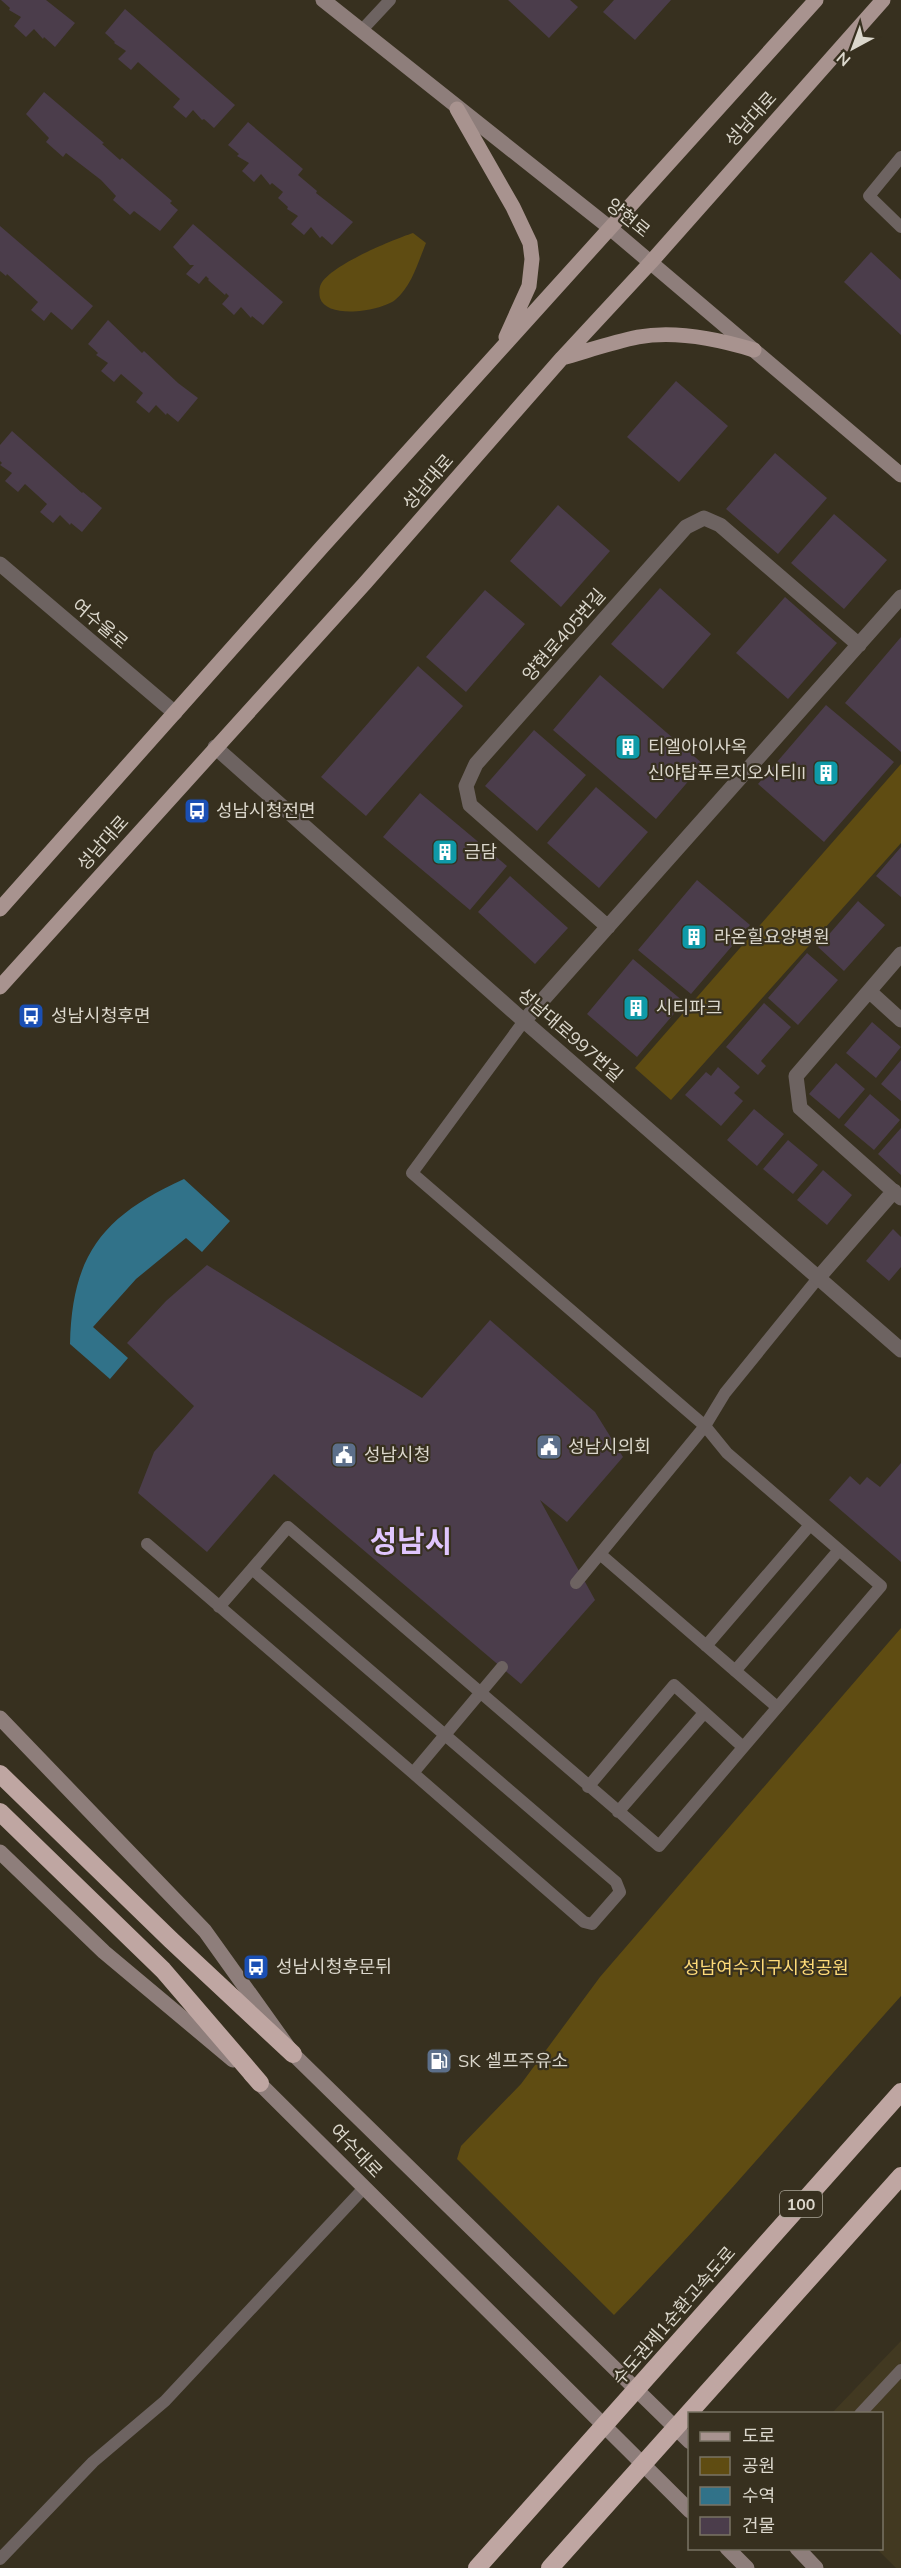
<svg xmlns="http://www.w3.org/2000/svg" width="901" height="2568" viewBox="0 0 901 2568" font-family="Mulish,'Noto Sans KR',sans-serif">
<rect width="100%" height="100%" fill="#37301f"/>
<!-- built -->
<path fill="#423921" d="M901,2341v227h-5l-19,-19 5,-1v-134h-51z"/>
<!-- green -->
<path fill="#5f4c12" d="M413,233l13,10c-8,19 -14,43 -31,57 -14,11 -68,20 -75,-2 -1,-4 -1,-10 1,-14 10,-19 71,-44 92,-51z
M901,764v79l-230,257 -36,-32z
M901,1628v368c-96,107 -187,217 -287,319l-157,-156 4,-13 60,-62 79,-107z"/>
<!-- water -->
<path fill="#317289" d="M184,1179l46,42 -28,31 -16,-14 -50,41 -43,48 35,31 -18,21 -40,-35c2,-90 33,-128 114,-165z"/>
<!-- building -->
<path fill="#4b3d4b" d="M1,0h45l29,23 -20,24 -11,-10 -1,2 -9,-10 -8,8 -12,-11 7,-9 -12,-7 1,-2z
M508,0h62l8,7 -29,31z
M614,0h57l-36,40 -32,-28z
M125,9l110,96 -21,23 -10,-9 -2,1 -9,-10 -7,8 -13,-11 7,-8 -42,-37 -7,8 -13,-11 8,-8 -12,-8 1,-1 -10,-9z
M44,92l60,51 -2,1 18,16 2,-2 50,43 -2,2 8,7 -18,21 -26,-20 -4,4 -17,-15 3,-4 -15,-16 -35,-27 -3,4 -17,-15 3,-4 -23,-24z
M248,122l55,47 -5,6 19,16 -1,2 37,29 -21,23 -10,-9 -2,2 -9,-11 -7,8 -13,-11 7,-8 -11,-7 1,-2 -10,-9 5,-6 -11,-9 -2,2 -9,-11 -7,8 -12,-11 7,-8 -12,-7 2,-2 -11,-9z
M193,224l90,78 -20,23 -11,-9 -1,2 -10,-11 -7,8 -12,-11 7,-8 -3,-3 -1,2 -17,-15 1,-1 -3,-3 -7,8 -13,-10 8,-9h-4l-17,-18z
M0,226l93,80 -21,24 -21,-18 -7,9 -13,-11 7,-8 -31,-28 -1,2 -6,-5z
M871,252l30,28v55l-57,-53z
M108,320l34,33 2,-2 34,32 20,15 -20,24 -11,-9 -1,2 -10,-10 -7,8 -13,-11 7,-9 -22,-19 -7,8 -13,-11 7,-8 -12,-8 2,-2 -10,-9z
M676,381l52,45 -49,56 -52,-45z
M12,431l70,62 1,-1 19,16 -20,24 -11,-9 -1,2 -10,-10 -7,8 -13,-11 7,-8 -22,-20 -7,8 -13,-11 7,-8 -12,-8 2,-2 -2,-2v-16z
M775,453l52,45 -49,56 -52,-45z
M558,505l52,46 -49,56 -51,-46z
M834,514l53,46 -43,49 -53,-46z
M660,588l51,46 -48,55 -52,-45z
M485,590l40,34 -59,68 -40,-35z
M785,597l52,46 -49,56 -52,-46z
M901,637v115l-56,-49z
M418,666l45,40 -97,110 -45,-39z
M600,675l103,89 -47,55 -103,-89z
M826,705l68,57 -70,80 -66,-58z
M534,730l52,45 -49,56 -52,-45z
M596,787l52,45 -49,56 -52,-45z
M420,793l87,73 -37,44 -87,-73z
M901,847v50l-25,-21z
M510,876l58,52 -33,36 -57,-52z
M697,880l53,45 -59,69 -53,-44z
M858,901l27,24 -41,46 -26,-24z
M807,953l31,27 -40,45 -30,-27z
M633,959l51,43 -47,55 -50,-43z
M764,1003l27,24 -30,34 5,5 -8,9 -32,-28z
M872,1022l29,25 -25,31 -30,-25z
M901,1060v41l-20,-17z
M836,1063l29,26 -26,30 -30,-25z
M718,1067l22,20 -6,6 9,8 -22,25 -36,-31 21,-23 5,4z
M870,1094l30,26 -26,30 -30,-25z
M754,1109l30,25 -27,32 -30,-26z
M901,1128v47l-23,-21z
M788,1140l30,25 -25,29 -30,-25z
M823,1170l29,25 -25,30 -30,-25z
M893,1229l8,8v30l-12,14 -23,-20z
M207,1265l215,133 68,-78 105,92 28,45 -56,65 -27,-22 55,100 -74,84 -247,-210 -67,78 -69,-59 16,-41 40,-46 -67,-63 39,-42z
M901,1463v99l-72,-62 21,-24 10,9 7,-8 13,10z"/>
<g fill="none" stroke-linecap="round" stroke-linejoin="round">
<!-- lane -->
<path stroke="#6d6361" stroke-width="12" d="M361,31l29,-31
M901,157l-32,39 32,31
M147,1544l266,229 89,-106
M600,1554l177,153
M252,1569l36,-42 371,319 222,-260 -154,-133 -22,-27 -293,-253 112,-152
M576,1583l129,-157 20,-33 94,-116
M219,1607l33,-38 364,313 4,10 -28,32 -8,-2 -171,-149
M706,1646l104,-121
M735,1671l104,-121
M588,1787l86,-102 69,62
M618,1812l86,-99
M860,2414l41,-44
M0,2559l93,-97 72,-61 198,-212"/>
<!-- street -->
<path stroke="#6d6361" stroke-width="15" d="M0,564l175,149
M215,747l309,274 377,329
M608,927l-138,-122 -4,-19 10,-22 210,-237 18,-9 16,7 139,120
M901,954l-105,122 4,32 101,90
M869,991l32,29
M524,1021l377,-424
M819,1277l75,-86"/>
<!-- secondary -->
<path stroke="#8e7e7b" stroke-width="15" d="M323,0l287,228 291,247
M0,1718l205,213 88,123 397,388
M0,1852l104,100 129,108
M251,2075l439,436
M727,2548l20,20
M797,2548l19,20"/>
<!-- primary -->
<path stroke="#a8938f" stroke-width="15" d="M457,109l56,98 17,36 2,16 -3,27 -23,51
M562,358c25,-7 51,-16 76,-21 38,-7 80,2 116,13
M0,909l322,-362 494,-547
M0,987l366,-405 196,-224 89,-96 232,-262"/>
<!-- highway -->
<path stroke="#bfa6a2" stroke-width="18" d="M0,1774l171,166 122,114
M0,1812l163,158 97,113
M477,2568l424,-476
M550,2568l351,-392"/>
</g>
<!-- icons -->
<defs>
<g id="building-square" transform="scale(1.35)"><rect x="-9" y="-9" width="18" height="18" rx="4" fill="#0f9aa8" stroke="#37301f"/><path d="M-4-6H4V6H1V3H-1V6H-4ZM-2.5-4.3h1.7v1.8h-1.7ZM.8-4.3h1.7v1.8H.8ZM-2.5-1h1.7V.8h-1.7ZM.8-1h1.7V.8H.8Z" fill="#fff"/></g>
<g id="bus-square" transform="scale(1.35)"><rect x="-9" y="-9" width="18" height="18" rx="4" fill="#1a4fb4" stroke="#37301f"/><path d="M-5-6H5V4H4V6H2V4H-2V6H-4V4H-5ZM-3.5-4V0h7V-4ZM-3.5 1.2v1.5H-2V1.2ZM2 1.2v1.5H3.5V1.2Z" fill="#fff"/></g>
<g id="civic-square" transform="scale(1.35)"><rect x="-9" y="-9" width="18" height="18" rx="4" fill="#5c6f8a" stroke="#37301f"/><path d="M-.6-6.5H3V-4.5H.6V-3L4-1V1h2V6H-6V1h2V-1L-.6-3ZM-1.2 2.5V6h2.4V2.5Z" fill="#fff"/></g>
<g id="fuel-square" transform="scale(1.35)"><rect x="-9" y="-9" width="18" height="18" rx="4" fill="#5c6f8a" stroke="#37301f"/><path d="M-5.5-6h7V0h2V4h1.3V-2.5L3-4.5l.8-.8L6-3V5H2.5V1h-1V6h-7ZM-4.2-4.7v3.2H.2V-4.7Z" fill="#fff"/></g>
</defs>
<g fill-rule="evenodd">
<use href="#building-square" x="628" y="747"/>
<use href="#building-square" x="826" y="773"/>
<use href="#bus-square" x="197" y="811"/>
<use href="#building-square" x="445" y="852"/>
<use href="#building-square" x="694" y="937"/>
<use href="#building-square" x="636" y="1008"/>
<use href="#bus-square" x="31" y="1016"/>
<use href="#civic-square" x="549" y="1447"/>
<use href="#civic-square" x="344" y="1455"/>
<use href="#bus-square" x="256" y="1967"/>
<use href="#fuel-square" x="439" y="2061"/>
</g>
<g text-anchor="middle" stroke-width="4.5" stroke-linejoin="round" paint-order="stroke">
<!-- shield labels -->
<rect fill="#37301f" stroke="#aaa598" stroke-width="1.5" x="780" y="2191" width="42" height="26" rx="4.5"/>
<g font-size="16" font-weight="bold" fill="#dbd7cc">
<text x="801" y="2210">100</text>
</g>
<!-- street labels -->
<g font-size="18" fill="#dbd7cc" stroke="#37301f">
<text transform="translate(751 119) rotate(-48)" y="6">성남대로</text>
<text transform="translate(628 218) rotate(39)" y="6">양현로</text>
<text transform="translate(428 482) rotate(-49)" y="6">성남대로</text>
<text transform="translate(100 624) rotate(40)" y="6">여수울로</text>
<text transform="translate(564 635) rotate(-49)" y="6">양현로405번길</text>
<text transform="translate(103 843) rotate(-48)" y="6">성남대로</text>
<text transform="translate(570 1035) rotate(41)" y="6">성남대로997번길</text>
<text transform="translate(356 2151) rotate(46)" y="6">여수대로</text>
<text transform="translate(674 2316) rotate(-49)" y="6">수도권제1순환고속도로</text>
</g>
<!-- poi labels -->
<g font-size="18" fill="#dbd7cc" stroke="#37301f" text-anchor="start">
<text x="648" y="753">티엘아이사옥</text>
<text x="806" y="779" text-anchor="end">신야탑푸르지오시티II</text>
<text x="216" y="817">성남시청전면</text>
<text x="464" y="858">금담</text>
<text x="714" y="943">라온힐요양병원</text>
<text x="656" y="1014">시티파크</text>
<text x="51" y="1022">성남시청후면</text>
<text x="568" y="1453">성남시의회</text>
<text x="364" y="1461">성남시청</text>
<text x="276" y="1973">성남시청후문뒤</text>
<text x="458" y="2067">SK 셀프주유소</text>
</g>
<!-- park labels -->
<g font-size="18" fill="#feda78" stroke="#37301f">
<text x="766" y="1974">성남여수지구시청공원</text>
</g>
<!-- town labels -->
<g font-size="30" font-weight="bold" fill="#e0c6fd" stroke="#37301f">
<text x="411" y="1552">성남시</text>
</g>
</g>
<!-- legend -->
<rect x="688" y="2412" width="195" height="138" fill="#37301f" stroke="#797364" stroke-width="1.5"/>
<rect x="700" y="2432" width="30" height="9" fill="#a8938f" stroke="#797364" stroke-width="1.5"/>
<text x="742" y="2442" font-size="18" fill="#dbd7cc">도로</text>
<rect x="700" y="2457" width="30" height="18" fill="#5f4c12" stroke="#797364" stroke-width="1.5"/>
<text x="742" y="2472" font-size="18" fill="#dbd7cc">공원</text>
<rect x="700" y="2487" width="30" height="18" fill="#317289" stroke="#797364" stroke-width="1.5"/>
<text x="742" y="2502" font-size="18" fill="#dbd7cc">수역</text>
<rect x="700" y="2517" width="30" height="18" fill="#4b3d4b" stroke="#797364" stroke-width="1.5"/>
<text x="742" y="2532" font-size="18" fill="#dbd7cc">건물</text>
<!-- north arrow -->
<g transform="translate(853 48) rotate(221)" stroke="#37301f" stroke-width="4.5" paint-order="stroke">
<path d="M0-4.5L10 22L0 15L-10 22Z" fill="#dbd7cc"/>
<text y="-9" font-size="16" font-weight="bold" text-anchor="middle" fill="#dbd7cc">N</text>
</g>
</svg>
